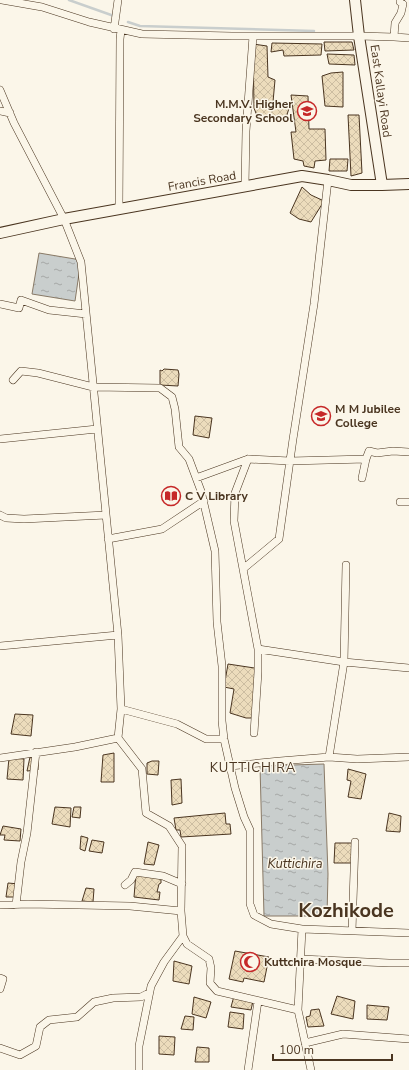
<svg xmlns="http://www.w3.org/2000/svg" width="409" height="1070" viewBox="0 0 409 1070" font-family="'Nunito Sans',sans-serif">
<defs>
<pattern id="water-ripples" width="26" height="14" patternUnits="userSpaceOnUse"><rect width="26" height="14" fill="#c9cecd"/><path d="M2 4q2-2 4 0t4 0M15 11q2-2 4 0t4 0" fill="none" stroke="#a5a8a6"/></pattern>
<pattern id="building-cross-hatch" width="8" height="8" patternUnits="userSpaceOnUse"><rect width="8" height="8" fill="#ecdcbc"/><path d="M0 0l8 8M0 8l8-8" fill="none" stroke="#ccbda1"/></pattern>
</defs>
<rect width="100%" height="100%" fill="#fbf6e9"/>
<!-- water -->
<path fill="url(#water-ripples)" stroke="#887966" d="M39,253l42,7 -6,41 -43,-7z
M324,764l4,110 -1,42h-63l-4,-150z"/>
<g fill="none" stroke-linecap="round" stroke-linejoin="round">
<!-- stream -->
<path stroke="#c9cecd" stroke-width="2.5" d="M69,0l45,16
M128,22l12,4 174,5"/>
</g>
<!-- building -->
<path fill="url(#building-cross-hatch)" stroke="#4a3520" d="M324,42h28l2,8 -29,1z
M272,43l50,1 -1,11 -37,1 -1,-6 -12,2z
M253,44l14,2 1,31 7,3 -2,22 17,3 -4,13 -29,-2 -3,-8z
M327,54l27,1 1,10 -26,-1z
M343,72v35l-18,-1 -3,-30 9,-3z
M291,95l17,1 1,33h16l1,31 -11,1 -1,7 -10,-2 -1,-5 -9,-2 -3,-27h5z
M348,115h11l3,58 -11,3z
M330,159h18l-1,12h-18z
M302,187l9,8 13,6 -13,21 -12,-3 -9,-6z
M164,369l14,1 1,4 -1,12 -18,-1v-15l2,1z
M195,416l17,2 -3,20 -16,-3z
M228,664l33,5 -7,49h-8l-16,-5 4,-24 -10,-2z
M15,714l18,1 -2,21 -20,-2z
M114,753v29h-13l2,-27z
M38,756v14l-11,1 3,-14z
M9,758l15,1 -1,21 -16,-1z
M152,761h7l-1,14 -11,-1v-11z
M348,769l18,5 -5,25 -13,-2 3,-16 -4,-1z
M181,779l1,24 -10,2 -1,-25z
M55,807l16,1 -1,19 -18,-3z
M74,807h7l-1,11 -8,-1z
M225,813l1,11h4l1,10 -50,3 -1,-7h-4l-2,-12z
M389,813l12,3 -1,16 -14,-1z
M3,826l18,3 -1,12 -16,-1 1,-5h-5z
M81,836l7,2 -3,13 -5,-2z
M92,840l12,2 -2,11 -13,-2z
M148,842l11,3 -5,20 -10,-1z
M335,843h19v20h-20z
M136,873l25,6v4l-2,1 -2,8h3l-1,8 -25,-3z
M8,883l11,1v13h-13z
M86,888l8,1 -1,13 -11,-1z
M235,951l34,6 -5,25 -20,-4 -1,4 -14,-3z
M174,961l18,5 -3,18 -16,-3z
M234,996l19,5 -2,9 -20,-3z
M337,996l18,5 -2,18 -22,-5z
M194,997l17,5 -5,16 -14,-4z
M367,1005l22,2 -2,13 -20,-1z
M319,1009l5,17 -16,1 -2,-10 4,-1 1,-6z
M230,1012l14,2 -1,15 -15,-2z
M185,1016l9,1 -1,13 -12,-1z
M159,1036l16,1 -1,18 -15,-1z
M197,1047l12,1v14h-14z"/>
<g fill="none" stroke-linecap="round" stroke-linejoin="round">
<!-- street casing -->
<g stroke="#4a3520" stroke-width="8">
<path id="street" d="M2,0l40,7 47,15 53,12 90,2h127l35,1 15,1
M114,29l4,-29
M394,37l1,-14 6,-10 2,-9 -3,-2v-2
M0,90l14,33 50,96 17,43 37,373 3,74 -3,29 24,31 4,44 23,13 13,20 -1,65 2,25 4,8 22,15 2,9 -1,15 7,8 81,19
M0,111l10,2
M328,180l-14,124 -21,135 -14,100 -36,30 15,80 86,13 -15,95
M245,186l1,-55 7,-95
M119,209l1,-170 1,-9
M0,304l19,4 2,-8 28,10 37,4
M13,380l8,-9 17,2 55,14 67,1 12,9 3,12 4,38 10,12 12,32 14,60 2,71 5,44v55l2,18 11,49 9,29 6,13v74l4,11 17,9 31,5
M0,439l97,-10
M196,478l52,-19 42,2 76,-2
M362,478l4,-19 3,-8 8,2 16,-2 16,1
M400,502h9
M0,515l6,3 18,1 82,-4
M108,539l54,-10 42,-28
M346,565l-2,97 65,6
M243,569l-9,-48 1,-28 13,-34
M0,646l118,-11
M121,709l56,15 29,15h18
M254,733l4,-61v-23
M0,758l75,-11 43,-9
M230,766l50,-5 49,-4 28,2 52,-2
M125,885l6,-5 4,-8 28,4 19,8
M0,905l28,-1 102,2 51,5
M16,905l5,-43 6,-29 9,-81
M352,931l3,-89
M301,959l88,4h20
M0,978l3,1 -3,10
M305,1043l38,-9 66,5
M0,1048l20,7 16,-9 4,-19 9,-7 28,-3 17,-15 19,-4 28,-1 8,-4
M139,1070v-24l12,-60 13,-24 19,-26
M248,1070l10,-69
M311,1070l-13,-60 4,-81 107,4"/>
</g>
<!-- secondary casing -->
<g stroke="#4a3520" stroke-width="12">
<path id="secondary" d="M355,0l4,36 23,149
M0,233l64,-14 238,-43 26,4 23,5h31l27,-1"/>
</g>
<!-- street -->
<use href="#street" stroke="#fbf6e9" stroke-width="7"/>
<!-- secondary -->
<use href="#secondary" stroke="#fbf6e9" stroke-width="10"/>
</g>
<!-- icons -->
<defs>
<g id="school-ring" transform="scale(1)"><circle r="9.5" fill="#fbf6e9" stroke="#c62828" stroke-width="1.5"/><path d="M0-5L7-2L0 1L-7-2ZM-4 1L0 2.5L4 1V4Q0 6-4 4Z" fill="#c62828"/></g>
<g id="university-ring" transform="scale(1)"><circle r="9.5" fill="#fbf6e9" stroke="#c62828" stroke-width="1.5"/><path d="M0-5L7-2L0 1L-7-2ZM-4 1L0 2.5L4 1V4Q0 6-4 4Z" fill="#c62828"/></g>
<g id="library-ring" transform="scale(1)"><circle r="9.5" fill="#fbf6e9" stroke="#c62828" stroke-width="1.5"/><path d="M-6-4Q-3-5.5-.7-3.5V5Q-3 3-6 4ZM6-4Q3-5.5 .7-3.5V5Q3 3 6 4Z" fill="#c62828"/></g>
<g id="mosque-ring" transform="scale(1)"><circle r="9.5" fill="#fbf6e9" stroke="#c62828" stroke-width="1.5"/><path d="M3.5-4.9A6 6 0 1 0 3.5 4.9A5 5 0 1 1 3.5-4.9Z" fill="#c62828"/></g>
</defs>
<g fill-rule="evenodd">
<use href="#school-ring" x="307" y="111"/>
<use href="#university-ring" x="321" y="416"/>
<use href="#library-ring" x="171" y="496"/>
<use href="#mosque-ring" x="250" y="962"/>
</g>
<g text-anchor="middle" stroke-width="3" stroke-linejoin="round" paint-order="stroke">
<!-- street labels -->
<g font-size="12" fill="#4a3520" stroke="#fbf6e9">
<text transform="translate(381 91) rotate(82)" y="4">East Kallayi Road</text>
<text transform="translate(202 181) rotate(-10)" y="4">Francis Road</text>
</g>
<!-- poi labels -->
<g font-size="12" font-weight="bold" fill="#4a3520" stroke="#fbf6e9" text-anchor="start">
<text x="293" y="108" text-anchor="end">M.M.V. Higher<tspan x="293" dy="14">Secondary School</tspan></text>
<text x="335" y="413">M M Jubilee<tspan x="335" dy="14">College</tspan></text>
<text x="185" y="500">C V Library</text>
<text x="264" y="966">Kuttchira Mosque</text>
</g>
<!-- neighbourhood labels -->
<g font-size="13" letter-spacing="1" fill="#4a3520" stroke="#fbf6e9">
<text x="253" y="772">KUTTICHIRA</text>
</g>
<!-- water labels -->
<g font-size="13" font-style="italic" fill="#4a3520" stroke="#fbf6e9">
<text x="295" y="868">Kuttichira</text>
</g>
<!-- town labels -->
<g font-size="20" font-weight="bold" fill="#4a3520" stroke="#fbf6e9">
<text x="346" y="917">Kozhikode</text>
</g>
</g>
<!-- scale -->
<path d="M273 1054v6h119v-6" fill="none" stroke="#4a3520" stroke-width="2"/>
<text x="279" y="1054" font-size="12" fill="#4a3520" stroke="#fbf6e9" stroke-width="3" paint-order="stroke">100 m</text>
</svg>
